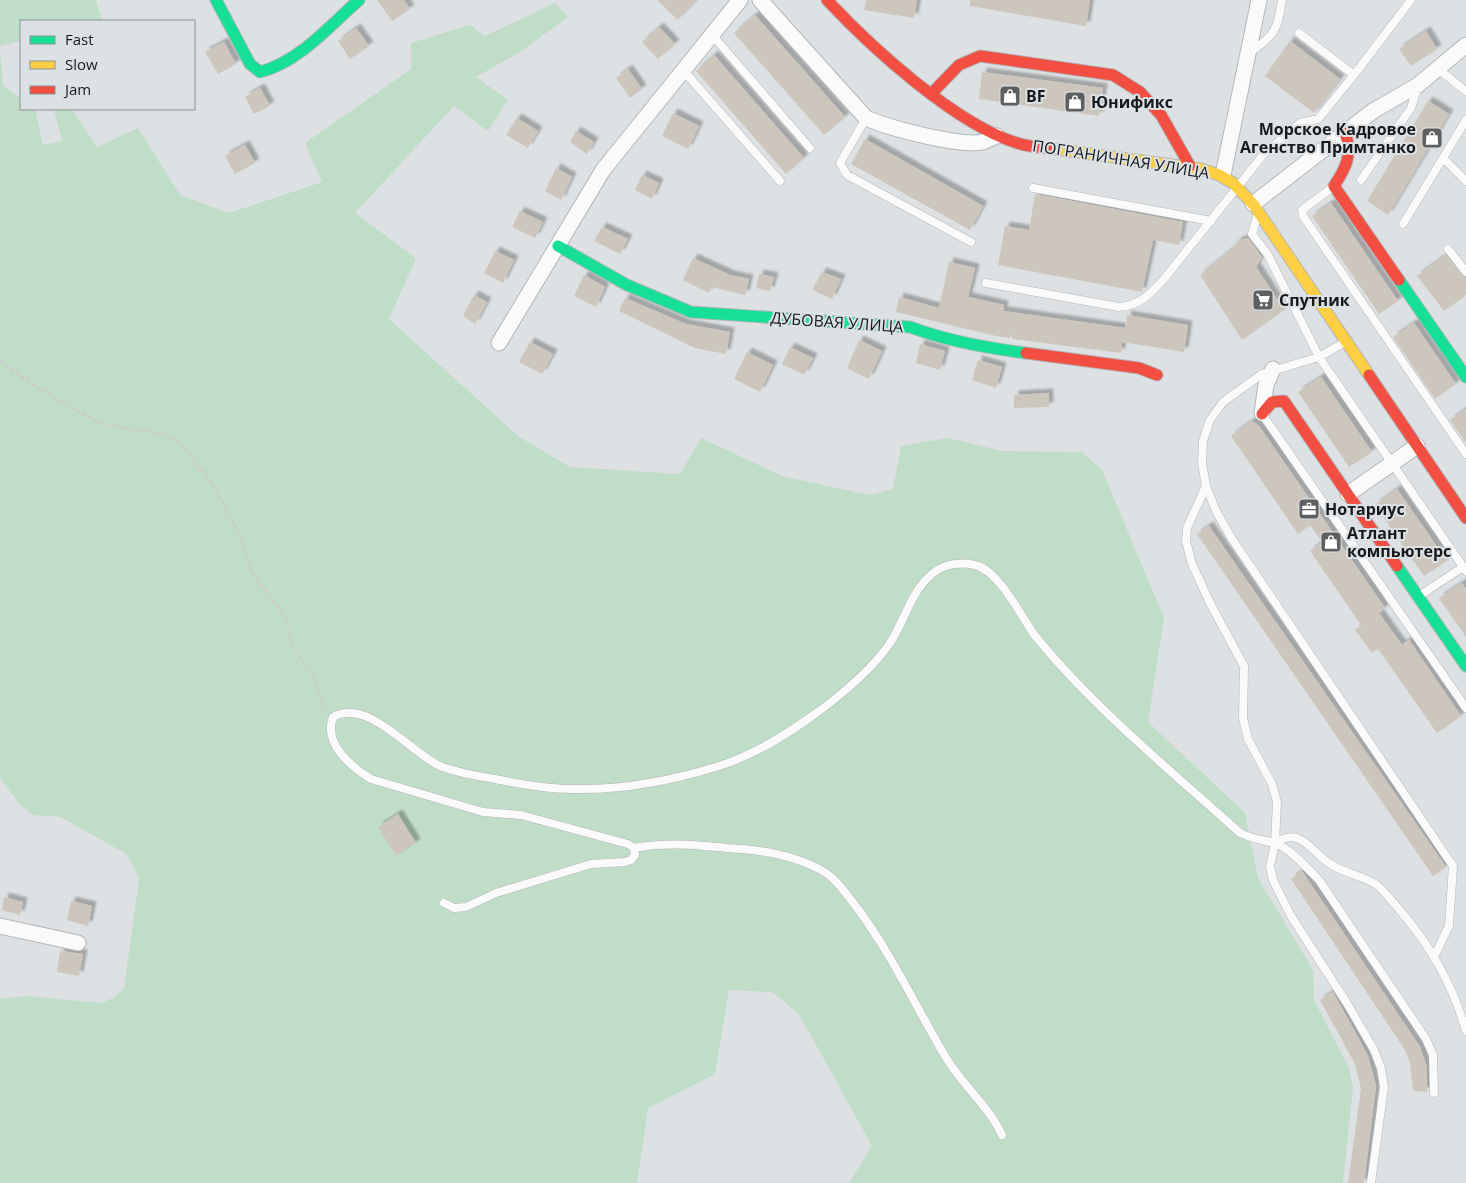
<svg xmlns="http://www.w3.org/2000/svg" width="1466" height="1183" viewBox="0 0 1466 1183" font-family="'Open Sans',sans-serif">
<defs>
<filter id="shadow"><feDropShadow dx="4.5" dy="-4.5" stdDeviation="1" flood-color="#0004"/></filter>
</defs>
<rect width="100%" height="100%" fill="#dee1e3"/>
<!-- green -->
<path fill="#c0ddc7" d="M0,0h96l6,21h-81v20l-21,5z
M555,3l13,14 -48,35 -44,25 32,23 -20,31 -34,-25 -99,107 61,45 -27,61 129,117 52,31 110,7 21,-36 81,38 87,19 24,-6 8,-43 47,-8 55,13 79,1 20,18 62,148 -16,104 97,91 13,65 55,92 1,30 35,68 4,19 -10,96h-494l23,-37 -73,-132 -27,-22 -43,-2 -14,84 -67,34 -11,75h-637v-184l27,-3 74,7 14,-6 9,-9 15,-109 -6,-14 -7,-11 -65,-37 -28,-2 -13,-10 -20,-27v-728l3,36 18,12v11h14l8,36 19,-4 -8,-32h18l25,38 41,-19 42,67 49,18 93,-31 -17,-39 106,-74v-26l59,-18 15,11z"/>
<!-- building -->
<path fill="#cdc6bd" filter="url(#shadow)" d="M377,0h27l6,9 -18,12z
M657,0h39l-18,20z
M866,0h51l-3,18 -50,-8z
M970,0h120l-4,26 -116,-20z
M755,15l90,102 -21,18 -90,-102z
M659,27l16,17 -17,15 -16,-17z
M356,28l13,18 -19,13 -12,-18z
M1426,31l11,18 -26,17 -12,-17z
M1290,41l50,38 -26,34 -49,-37z
M224,42l12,22 -18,10 -13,-22z
M714,55l90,103 -18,16 -90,-103z
M628,69l14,20 -12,9 -14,-20z
M982,72l121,16 -4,28 -120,-17z
M260,88l10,18 -16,8 -9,-17z
M1428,101l21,13 -61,101 -21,-14z
M673,113l26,13 -11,23 -26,-13z
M517,118l21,13 -10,17 -22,-13z
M576,131l18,11 -7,12 -17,-12z
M865,139l118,67 -13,24 -119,-66z
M245,145l10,18 -20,11 -10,-18z
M556,168l16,9 -11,23 -16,-9z
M642,175l17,8 -7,16 -17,-9z
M1035,194l148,28 -4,23 -26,-5 -11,52 -144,-27 7,-39 24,4z
M1331,203l67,98 -19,13 -67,-98z
M520,211l23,11 -8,16 -23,-11z
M602,227l26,12 -8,15 -26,-13z
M1248,238l14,19 -6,10 28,43 -42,30 -42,-65 32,-26 6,-8z
M495,251l19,9 -11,23 -19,-10z
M1446,255l20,23v17l-22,16 -27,-35z
M693,258l37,17 19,4 -4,16 -34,-8 -2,6 -26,-13z
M949,262l26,6 -7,29 36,8 -1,6 122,17 2,-13 61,10 -4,27 -62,-10 -1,11 -100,-13 -9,-1v-5l-2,4 -14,-2 -100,-24 3,-15 40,11z
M822,272l19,7 -9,20 -20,-9z
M759,274l15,3 -4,14 -14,-3z
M584,275l21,12 -9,20 -22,-11z
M474,295l13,7 -12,22 -12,-8z
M625,298l61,26 44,8 -4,22 -31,-6 -76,-37z
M1414,323l42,61 -21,15 -42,-62z
M859,340l23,11 -13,28 -22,-11z
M530,342l23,12 -11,20 -23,-12z
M920,344l25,7 -5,19 -24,-7z
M790,347l23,11 -9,17 -22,-11z
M747,352l26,13 -13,27 -26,-13z
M978,360l24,7 -6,21 -24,-8z
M1321,377l51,75 -23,15 -51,-75z
M1049,393v14l-35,1v-13z
M1466,409v34l-16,-23z
M1252,421l7,5 126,182 -6,5 23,32 7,-5 52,76 -24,17 -59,-84 -6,4 -17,-23 6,-5 -51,-74 12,-9 -12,-17 -12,9 -67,-98z
M1397,489l50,72 -23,15 -49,-71z
M1209,526l237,341 -13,9 -236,-342z
M1462,583l4,6v48l-27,-39z
M398,814l18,29 -20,13 -18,-29z
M1302,871l118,176 7,20v25l-14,-1 -3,-28 -5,-13 -114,-171z
M4,897l19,5 -3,13 -18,-5z
M71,901l21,5 -4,20 -21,-6z
M60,951l23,3 -4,22 -22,-4z
M1333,992l35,64 8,30 -12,97h-16l13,-94 -6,-25 -35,-64z"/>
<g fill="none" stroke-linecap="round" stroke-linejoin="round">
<!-- lane casing -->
<g stroke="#b3b6b7" stroke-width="9">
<path id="lane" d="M713,36l97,112
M1250,52c25,-16 28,-23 32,-52
M1438,69l28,22
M683,70l97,111
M1354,75l57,-75
M866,118l-26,45 7,12 124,67
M1443,158l23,23
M1361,180l50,-72 7,-22
M1333,187l-31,23 1,6 163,238
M1033,188l178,33
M1257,217l-5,17 16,21 51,102 147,214
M1403,224l63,-104
M1448,249l18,23
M986,283l133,24c21,-1 32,-14 45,-28l99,-124 37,-32 18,-4 36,-44 -55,-42
M1345,342l-26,15 -57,17 -39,28 -13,18 -7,21 -1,22 4,23 -19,42 -1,13 6,23 19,41 33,61 -1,52 5,21 24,45 5,18 -2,41 -5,24 3,13 18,36 57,89 26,45 7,18 3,19 -13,96
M1262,414l204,294
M1206,486l10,25 16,28 221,327 -4,60 -14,29
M1419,596l44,-29
M1275,843c27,-17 34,8 57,22 13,8 29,11 42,18 9,6 17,17 24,25 32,37 54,75 68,123
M634,848c32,-6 62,-3 94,0 32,2 62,6 91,21 17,8 28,26 39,40 34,46 58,98 87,147 16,28 44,50 57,79
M444,903l10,5 12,-1 30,-14 95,-29 34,-2 6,-2 4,-5 -1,-7 -6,-4 -107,-29 -38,-3 -112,-33c-21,-13 -48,-36 -38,-62 36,-19 76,35 107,49 18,7 37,10 55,13 26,5 52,10 79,10 47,1 100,-9 145,-23 53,-16 136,-75 169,-120 16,-22 22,-54 44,-72 12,-10 28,-12 43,-9 25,6 46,52 61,72 60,73 134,133 204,196 15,7 19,6 34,10 15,4 34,26 45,37l107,159 7,16 1,38"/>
</g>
<!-- street casing -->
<g stroke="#b3b6b7" stroke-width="17">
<path id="street" d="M760,0l106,118c23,10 94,29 117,24 5,-2 10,-5 14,-6
M1223,175l36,-175
M1253,204l120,-93 45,-26 48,-40
M499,343l104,-173 137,-170
M1262,413l4,-28 7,-16
M1348,494l69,-48
M0,926l78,17"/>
</g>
<!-- fast casing -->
<g stroke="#b3b6b7" stroke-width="13">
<path id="fast" d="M216,0l34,64 10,8c39,-10 69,-46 99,-72
M558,246l69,39 64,27 219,15c37,14 77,21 116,26
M1399,280l67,97
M1397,566l69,100"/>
</g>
<!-- slow casing -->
<g stroke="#b3b6b7" stroke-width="13">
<path id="slow" d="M1055,149l146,20 18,6 14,8 20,21 116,171"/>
</g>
<!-- jam casing -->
<g stroke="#b3b6b7" stroke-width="13">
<path id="jam" d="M827,0c44,47 128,124 190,143 12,4 25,5 38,6
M933,92l26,-27 21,-9 133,19 27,17 21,23 29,51
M1345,133c8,21 1,35 -11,53l65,94
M1026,353l113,15 18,7
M1369,375l97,143
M1262,414l10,-12 12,-1 113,165"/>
</g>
<!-- path -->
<path stroke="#cbcccc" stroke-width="2.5" stroke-dasharray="4 2.5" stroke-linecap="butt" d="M0,361l30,22 62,36 24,8 48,7 16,10 30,36 29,54 13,40 32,41 11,36 17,22 11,32 4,5"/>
<!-- lane -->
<use href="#lane" stroke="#fafafb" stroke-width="8"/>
<!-- street -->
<use href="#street" stroke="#fafafb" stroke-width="15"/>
<!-- fast -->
<use href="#fast" stroke="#16e098" stroke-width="11"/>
<!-- slow -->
<use href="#slow" stroke="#ffcf43" stroke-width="11"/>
<!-- jam -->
<use href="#jam" stroke="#f24e42" stroke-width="11"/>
</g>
<!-- icons -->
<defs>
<g id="shop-square" transform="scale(1.125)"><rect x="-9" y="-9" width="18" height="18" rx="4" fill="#5d5f60" stroke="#dce1e5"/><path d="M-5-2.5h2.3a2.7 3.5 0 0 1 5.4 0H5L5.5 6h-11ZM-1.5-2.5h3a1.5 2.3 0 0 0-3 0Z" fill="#fff"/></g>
<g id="supermarket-square" transform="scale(1.125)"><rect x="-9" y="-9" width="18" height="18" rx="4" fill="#5d5f60" stroke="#dce1e5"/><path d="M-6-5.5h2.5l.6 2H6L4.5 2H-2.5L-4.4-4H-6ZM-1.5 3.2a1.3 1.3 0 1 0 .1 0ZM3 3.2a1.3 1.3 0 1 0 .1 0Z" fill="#fff"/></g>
<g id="office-square" transform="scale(1.125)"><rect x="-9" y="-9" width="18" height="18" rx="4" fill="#5d5f60" stroke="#dce1e5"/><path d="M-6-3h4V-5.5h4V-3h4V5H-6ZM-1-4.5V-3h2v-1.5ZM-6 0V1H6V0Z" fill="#fff"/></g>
</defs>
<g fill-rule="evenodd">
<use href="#shop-square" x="1010" y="96"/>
<use href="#shop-square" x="1075" y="102"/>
<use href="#shop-square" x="1432" y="138"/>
<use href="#supermarket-square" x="1263" y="300"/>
<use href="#office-square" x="1309" y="509"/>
<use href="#shop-square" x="1331" y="542"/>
</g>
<g text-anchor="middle" stroke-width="4" stroke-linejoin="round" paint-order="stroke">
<!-- poi labels -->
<g font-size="16" font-weight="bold" fill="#17191a" stroke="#dce1e5" text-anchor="start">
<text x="1026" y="102">BF</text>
<text x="1091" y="108">Юнификс</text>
<text x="1416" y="135" text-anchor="end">Морское Кадровое<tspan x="1416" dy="18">Агенство Примтанко</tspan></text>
<text x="1279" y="306">Спутник</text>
<text x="1325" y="515">Нотариус</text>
<text x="1347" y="539">Атлант<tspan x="1347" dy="18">компьютерс</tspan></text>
</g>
<!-- street labels -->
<g font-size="16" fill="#17191a" stroke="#dce1e5">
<text transform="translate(1121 159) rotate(9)" y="6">ПОГРАНИЧНАЯ УЛИЦА</text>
<text transform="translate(837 322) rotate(4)" y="6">ДУБОВАЯ УЛИЦА</text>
</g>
</g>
<!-- legend -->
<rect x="20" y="20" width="175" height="90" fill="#dce1e5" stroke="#8d9194"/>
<rect x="30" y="36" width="25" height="8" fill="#16e098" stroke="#8d9194"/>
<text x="65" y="45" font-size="15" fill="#17191a">Fast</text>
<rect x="30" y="61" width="25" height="8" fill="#ffcf43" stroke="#8d9194"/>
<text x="65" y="70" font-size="15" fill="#17191a">Slow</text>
<rect x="30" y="86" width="25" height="8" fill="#f24e42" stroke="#8d9194"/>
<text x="65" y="95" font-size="15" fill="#17191a">Jam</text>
</svg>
